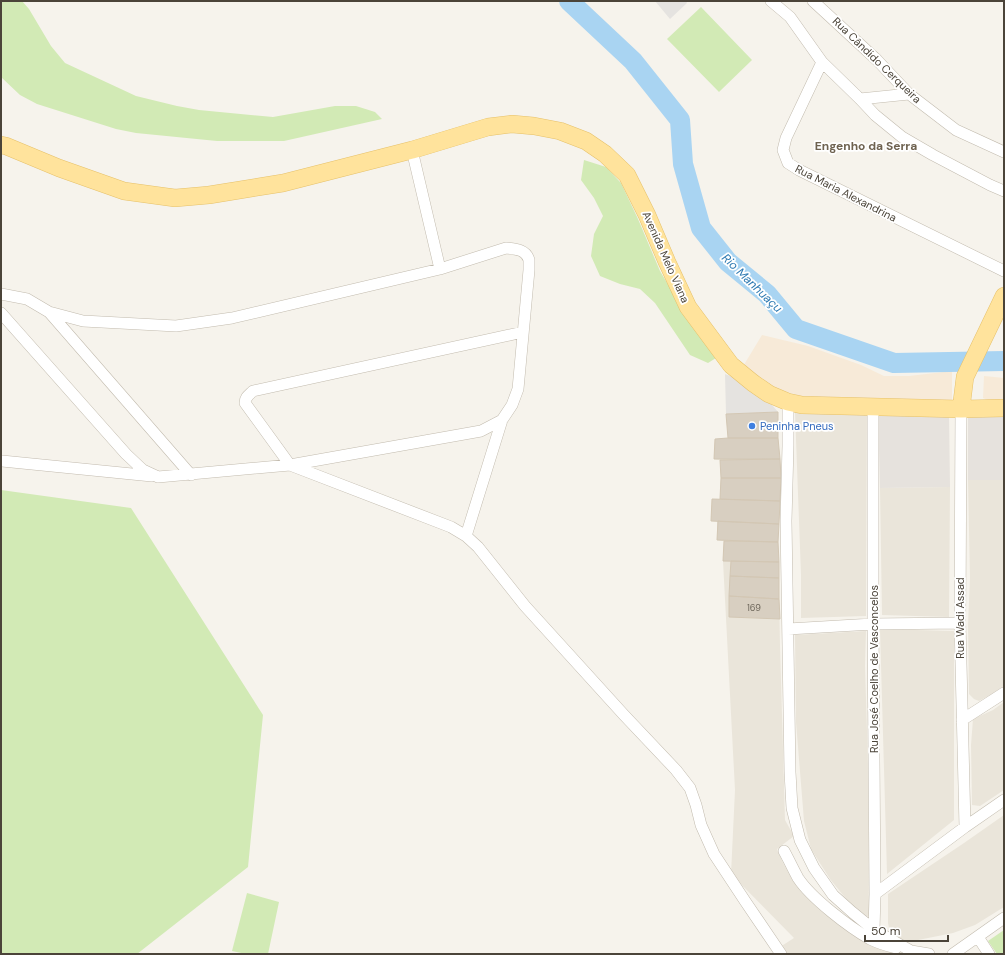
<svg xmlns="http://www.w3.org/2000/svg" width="1005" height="955" viewBox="0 0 1005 955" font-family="'DM Sans',sans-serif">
<rect width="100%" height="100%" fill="#f6f3ec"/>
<!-- residential -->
<path fill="#eae5da" d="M795,412h72l-1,204 -65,2v-43z
M778,438l3,40 -3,56 2,112 5,174 9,16 -17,13 6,14 10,18 13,15 23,20 34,26 39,12h-117l-5,-7 14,-9 -63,-64 4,-84 -12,-229 1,-20 -7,-1v-19h-6l1,-22h8l1,-21 -1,-18 -6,-1 1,-20z
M968,480h36v206l-12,8 -13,7 -5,-2 -5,-5v-5l-1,-64 2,-47z
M950,487l-1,130 -67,-2 -2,-127z
M880,629l74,2v189l-67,54z
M866,631l-1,35 3,98 1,152 -5,1 -17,-17 -17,-21 -19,-30 -7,-28 -8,-99 -1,-87z
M1004,702v88l-24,16 -8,-1 -1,-60 2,-26 20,-9z
M1004,815v92l-29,18 -22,8 -40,8h-7l-6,-2 -4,-3 -7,-8 -1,-5v-29l76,-51z"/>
<!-- commercial -->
<path fill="#f7ead8" d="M762,335l46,11 53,19 23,11h25l43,-5v29l-70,2 -82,-6 -28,-9 -30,-19z
M984,376l20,2v24h-11l-10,-4z"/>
<!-- industrial -->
<path fill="#e6e2dd" d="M878,410l71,4 1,73 -70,1z
M968,416h36v64h-36z"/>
<!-- green -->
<path fill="#d2eab5" d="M1,1h21l7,8 22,37 14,17 71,33 41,10 22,4 74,7 62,-11h21l19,6 7,7 -98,22h-67l-81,-8 -20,-4 -79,-25 -17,-9 -19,-18z
M701,7l51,53 -33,32 -52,-53z
M584,160l22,7 15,16 17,36 22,52 30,51 26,36 -8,5 -18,-8 -35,-52 -15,-14 -20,-5 -20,-8 -9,-20 3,-22 9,-18 -9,-18 -13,-18z
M1,490l130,18 132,207 -15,152 -111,87h-136z
M247,893l32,9 -11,52h-22l-14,-3z
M1004,930v24h-7l-9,-13z"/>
<!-- parking -->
<path fill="#e5e3e0" d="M655,1h31l1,2 -17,16z
M725,374l10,4 32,21 11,13 -52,2z"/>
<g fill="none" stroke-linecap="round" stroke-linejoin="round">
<!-- river -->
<path stroke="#a9d4f2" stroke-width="20" d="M569,1l64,60 47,59 3,44 18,64 27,34 39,32 29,35 98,34 110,-2"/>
</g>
<!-- building -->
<path fill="#d8cfc1" stroke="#d3c7b4" d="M778,412v26h-50l-2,-24z
M728,438h50l2,21h-66l1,-20z
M780,459l1,19h-60l-1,-18z
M721,478h60l-1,23 -60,-2z
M712,499l68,2 -1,23 -68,-3z
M718,521l61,3 -1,18 -61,-2z
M724,541l54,1 1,20 -56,-1z
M731,561l48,1v16l-49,-2z
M730,576l49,2v21l-50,-3z
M729,596l50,3 1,20 -51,-2z"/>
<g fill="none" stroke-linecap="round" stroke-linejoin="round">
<!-- street casing -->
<g stroke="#c2bbae" stroke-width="12">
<path id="street" d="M771,1l19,16 32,45 38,37 15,16 27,22 31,18 57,30 14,6
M813,1l64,59 32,34 47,36 48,22
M822,62l-36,76 -3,12 5,13 11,7 205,101
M860,99l49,-5
M412,150l28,119
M1,294l26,5 22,13 34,9 93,5 56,-8 208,-49 66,-21c9,1 20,1 23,12 0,3 0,7 0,10l-11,119 -6,16 -10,15 -21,11 -191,34 -132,12 -15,-7 -17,-16 -125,-141
M49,312l142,163
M523,332l-270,59c-4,4 -8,6 -8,12l45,62 161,62 15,9 12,11 47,59 99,109 52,55 14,18 6,17 5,20 13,29 31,47 36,53
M788,402v44l-2,75 4,251 2,36 8,32 14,28 19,27 19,17 22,18 37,21 18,3
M873,408v216l2,270 -1,36
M961,409l-1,214 5,204
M2,461l150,15
M466,536l36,-116
M788,629l85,-5 87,-1
M962,720l42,-27
M784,851c5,9 9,18 14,27 13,20 51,49 72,61 8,4 18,7 26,9
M875,894l90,-67 39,-27
M978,937l11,17
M953,954l51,-36"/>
</g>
<!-- primary casing -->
<g stroke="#e6c16a" stroke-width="18">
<path id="primary" d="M1,145l5,1 53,22 65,23 51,7 34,-3 74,-12 129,-33 76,-23 24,-3 22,2 26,5 26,10 19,13 22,21 20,40 20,47 21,45 43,58 22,18 16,11 19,8 14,3 159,4 43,-1
M961,409l4,-32 39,-81"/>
</g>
<!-- street -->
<use href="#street" stroke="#fff" stroke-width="11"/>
<!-- primary -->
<use href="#primary" stroke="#ffe39c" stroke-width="17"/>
</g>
<!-- markers -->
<circle fill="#3f7fe0" stroke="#fff" stroke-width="1.5" cx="752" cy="426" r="4"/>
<g text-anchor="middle" stroke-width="3.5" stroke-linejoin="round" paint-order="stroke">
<!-- number labels -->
<g font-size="9" fill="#6e675b">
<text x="754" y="611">169</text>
</g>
<!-- street labels -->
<g font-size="11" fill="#4b4439" stroke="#fff">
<text transform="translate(877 60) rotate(44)" y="4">Rua Cândido Cerqueira</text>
<text transform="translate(846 193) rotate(27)" y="4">Rua Maria Alexandrina</text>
<text transform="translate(666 257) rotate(66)" y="4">Avenida Melo Viana</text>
<text transform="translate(960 618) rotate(-90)" y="4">Rua Wadi Assad</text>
<text transform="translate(874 669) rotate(-90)" y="4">Rua José Coelho de Vasconcelos</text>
</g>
<!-- shop labels -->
<g font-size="11" fill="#366cbe" stroke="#fff" text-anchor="start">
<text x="760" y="430">Peninha Pneus</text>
</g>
<!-- neighbourhood labels -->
<g font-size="12" font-weight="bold" fill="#6e6250" stroke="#fff">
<text x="866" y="150">Engenho da Serra</text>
</g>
<!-- water labels -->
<g font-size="12" font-style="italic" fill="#2e7ab2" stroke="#fff">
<text transform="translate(752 283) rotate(44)" y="4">Rio Manhuaçu</text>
</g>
</g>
<!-- border -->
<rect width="1005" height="955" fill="none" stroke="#4b4439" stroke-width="4"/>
<!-- scale -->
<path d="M865 935v6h83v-6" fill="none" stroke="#4b4439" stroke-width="2"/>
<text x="871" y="935" font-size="12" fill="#4b4439" stroke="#ffffff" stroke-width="3" paint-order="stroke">50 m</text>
</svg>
